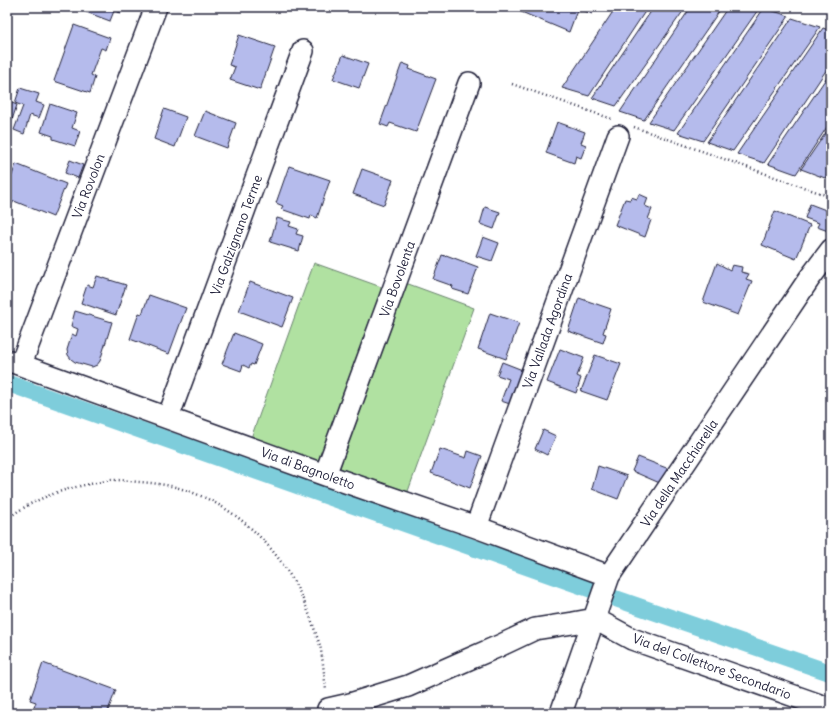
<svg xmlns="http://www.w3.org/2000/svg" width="838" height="720" viewBox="0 0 838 720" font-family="Delius,sans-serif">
<rect width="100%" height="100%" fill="#fff"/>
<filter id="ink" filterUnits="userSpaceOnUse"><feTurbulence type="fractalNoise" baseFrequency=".025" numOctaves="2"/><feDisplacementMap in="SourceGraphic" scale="8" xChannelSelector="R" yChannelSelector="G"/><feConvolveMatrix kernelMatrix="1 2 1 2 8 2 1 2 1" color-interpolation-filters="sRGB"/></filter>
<g filter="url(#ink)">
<!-- green -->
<path fill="#b0e1a1" stroke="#69826e" d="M314,263l70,25 -65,173 -68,-23z
M403,282l71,26 -67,186 -70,-27z"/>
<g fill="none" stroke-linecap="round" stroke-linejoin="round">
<!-- canal -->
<path stroke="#7ecddb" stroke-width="17" d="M7,383l586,207
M617,599l214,74"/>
</g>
<!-- building -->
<path fill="#b5bbec" stroke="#22223b" d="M79,7h44l-2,6 -7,-2 -4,10 -32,-12z
M520,7h75l-3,7 -14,-6 -9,24 -50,-21z
M616,7h32l-59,89 -27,-8z
M654,7h32l-70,99 -24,-8z
M691,7h31l-78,113 -24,-8z
M728,7h32l-86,123 -25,-8z
M764,8l25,8 -86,125 -25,-8z
M792,18l28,9 -87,124 -26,-9z
M74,25l36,13 -4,12 -5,-2 -10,27 4,2 -5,16 -36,-12z
M823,28l8,3v32l-67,100 -27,-9z
M239,35l36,12 -15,43 -30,-10 5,-13 -6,-2z
M343,55l25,9 -9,24 -26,-9z
M402,63l8,3 -1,3 27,10 -20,53 -26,-9 -2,4 -8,-3z
M831,71v50l-35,53 -28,-10z
M20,88l19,6 -3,8 8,3 -5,13 -9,-3 -6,19 -10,-4 9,-24 -8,-3z
M7,101l10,4 -10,30z
M50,104l27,9 -5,15 8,3 -5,15 -22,-7v-3l-12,-4z
M164,109l22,8 -11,30 -21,-8z
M205,111l31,12 -9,25 -32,-12z
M557,122l28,10 -4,11 5,2 -5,13 -5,-2 -2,7 -28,-10z
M831,125v45l-6,8 -24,-9z
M70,160l13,5 -5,13 -13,-5z
M16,164l50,20 -13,33 -39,-16 -2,3 -5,-2v-13z
M289,166l41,14 -13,38 -6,-3 -1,4 -29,-10 2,-3 -7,-3z
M362,169l31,11 -9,25 -31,-11z
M639,194l9,4 -3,8 7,3 -4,10 3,1 -6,17 -30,-12 10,-26 5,1 1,-3 6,2z
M810,204l21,8v20l-14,-5 2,-4 -14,-5z
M485,207l15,5 -6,17 -14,-5z
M775,211l35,14 -14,34 -34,-14z
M277,218l14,4 -2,4 9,3 -2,5 7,2 -4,15 -29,-9z
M483,237l16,6 -7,18 -16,-5z
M442,255l3,1 1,-1 32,12 -10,27 -16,-5 1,-3 -20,-7z
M717,263l13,7 2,-5 10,2 -1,5 8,2 -3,5 6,2 -14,34 -35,-13z
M97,276l29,9 -10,30 -35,-12 6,-18 6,2z
M250,282l43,16 -11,29 -43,-16z
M149,295l37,13 -17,46 -39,-15 9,-26 3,1z
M579,298l32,11 -8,24 3,1 -3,9 -35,-12z
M75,311l37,11 -12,39 -3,4 -5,2 -17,-5 -4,-3 -3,-4 -1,-5 5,-16 4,2 2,-7 -7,-3z
M490,313l29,10 -13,36 -28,-10z
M234,333l28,11 -8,21 -3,-1 -2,4 -6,-3 -2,6 -19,-7z
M560,349l24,9 -7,18 4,2 -5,15 -29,-11z
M595,355l26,9 -14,36 -26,-9z
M502,362l23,9 -12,34 -12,-4 8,-22 -12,-4z
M543,430l13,6 -9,19 -12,-6z
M440,449l26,9 2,-7 14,5 -12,32 -39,-15z
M638,457l31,12 -7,15 -30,-13z
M598,466l29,10 -9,23 -26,-10z
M43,663l73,27 -9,23h-75l4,-11 -6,-2z"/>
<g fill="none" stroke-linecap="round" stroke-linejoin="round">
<!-- minor casing -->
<g stroke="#22223b" stroke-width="24">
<path id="minor" d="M7,360l318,115 151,52 133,49
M21,364l135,-357
M168,418l135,-367
M325,475l144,-392
M476,527l142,-391
M595,619l37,20 199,70
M328,709l22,-5 58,-18 61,-27 30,-13 36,-17 38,-6 22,-4
M561,713l48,-137 200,-297 22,-29"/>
</g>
<!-- path -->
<path stroke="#22223b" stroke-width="2.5" stroke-dasharray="1 3" stroke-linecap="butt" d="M512,84l100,35
M634,127l197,70
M7,519c26,-20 57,-31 89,-36 6,-1 12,-3 18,-3 8,0 16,1 24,2 17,1 34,3 50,9 62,21 107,76 126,137 2,6 4,12 6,17 3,15 4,30 6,45"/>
<!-- minor -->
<use href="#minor" stroke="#fff" stroke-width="21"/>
</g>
</g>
<g text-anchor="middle" stroke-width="3" stroke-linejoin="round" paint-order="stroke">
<!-- street labels -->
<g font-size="13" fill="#22223b" stroke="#fff">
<text transform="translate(88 186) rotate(-69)" y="5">Via Rovolon</text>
<text transform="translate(236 235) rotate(-70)" y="5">Via Galzignano Terme</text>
<text transform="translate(397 279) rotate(-70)" y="5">Via Bovolenta</text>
<text transform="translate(547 331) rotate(-70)" y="5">Via Vallada Agordina</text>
<text transform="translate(308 468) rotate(20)" y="5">Via di Bagnoletto</text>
<text transform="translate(679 473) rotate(-56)" y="5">Via della Macchiarella</text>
<text transform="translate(712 666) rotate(20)" y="5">Via del Collettore Secondario</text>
</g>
</g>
<!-- margin -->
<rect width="838" height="720" fill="none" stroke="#fff" stroke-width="24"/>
<rect x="12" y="12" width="814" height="696" fill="none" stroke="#22223b" stroke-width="1.5" filter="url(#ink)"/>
</svg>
